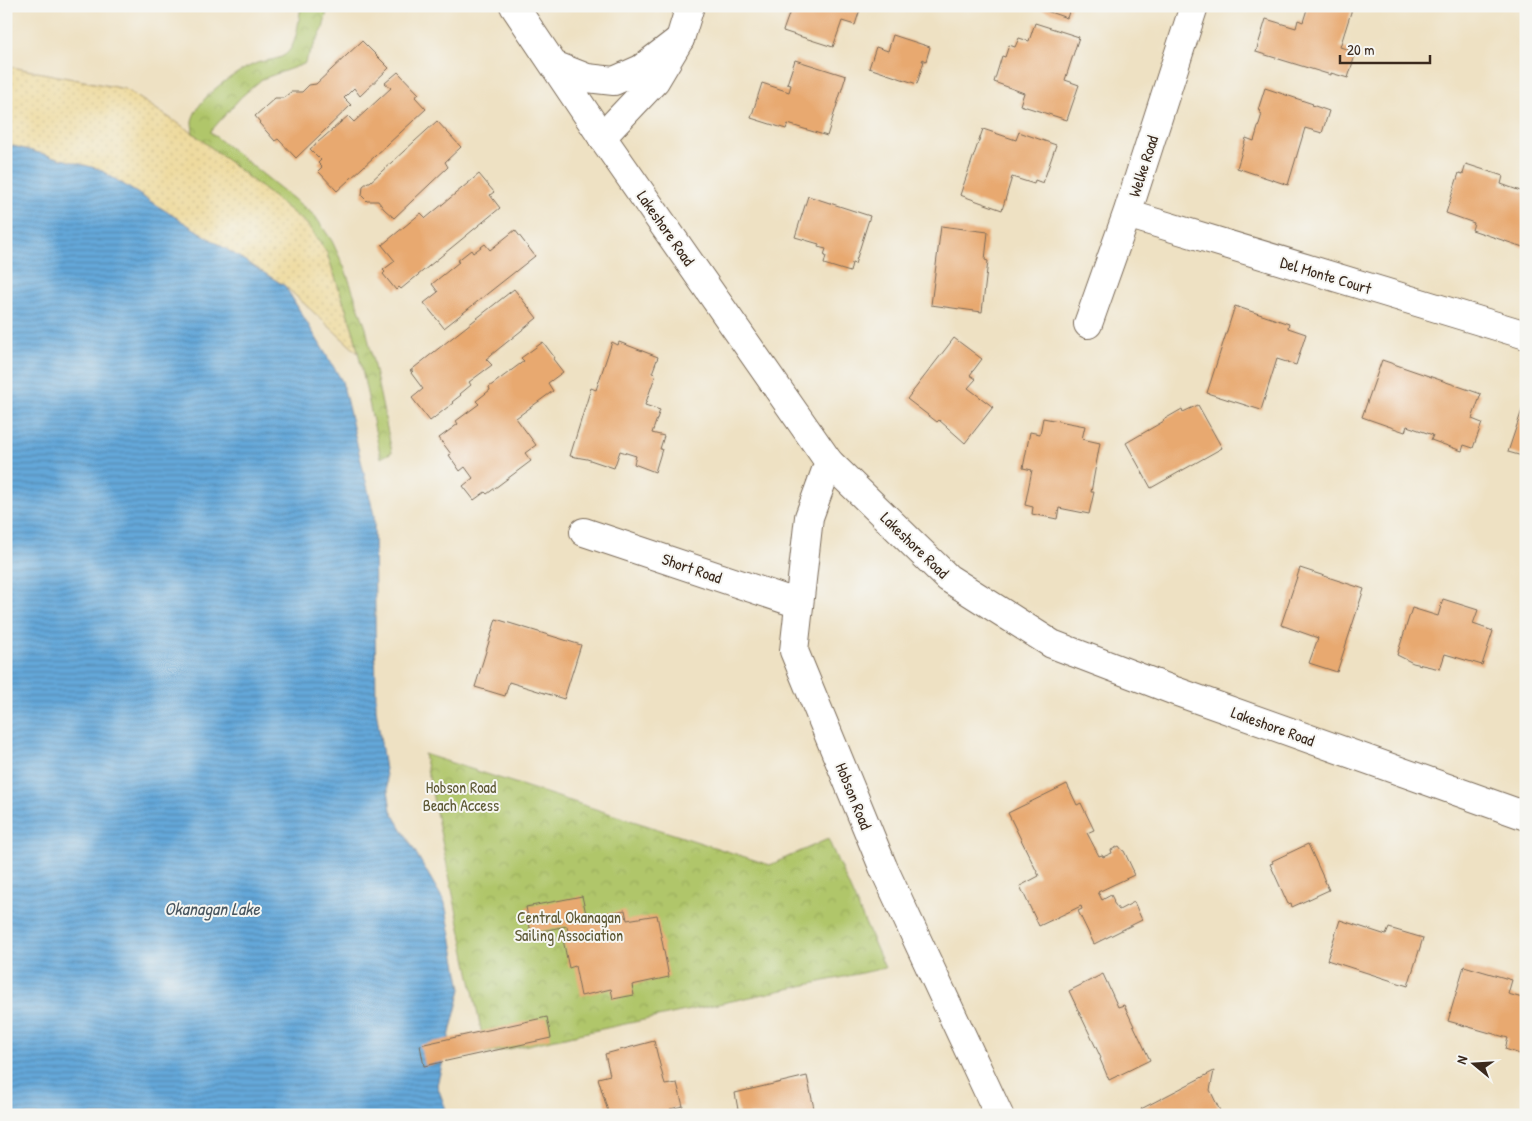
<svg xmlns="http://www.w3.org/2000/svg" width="1532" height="1121" viewBox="0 0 1532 1121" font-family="'Patrick Hand',sans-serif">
<defs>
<pattern id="sand-dots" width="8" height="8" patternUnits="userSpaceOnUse" patternTransform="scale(1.25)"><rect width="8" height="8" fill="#eeda9e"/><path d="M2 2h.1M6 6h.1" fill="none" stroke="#cdbb88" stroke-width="1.8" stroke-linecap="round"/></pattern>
<pattern id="park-crowns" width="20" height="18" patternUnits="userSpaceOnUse" patternTransform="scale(1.25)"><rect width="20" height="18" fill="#b0c66a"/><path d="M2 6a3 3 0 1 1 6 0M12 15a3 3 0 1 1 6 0" fill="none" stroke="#98aa5b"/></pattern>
<pattern id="water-rules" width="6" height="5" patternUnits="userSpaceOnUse" patternTransform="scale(1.25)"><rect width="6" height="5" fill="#64a7d9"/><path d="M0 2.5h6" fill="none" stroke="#5488af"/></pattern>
</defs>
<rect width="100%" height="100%" fill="#f6f6f2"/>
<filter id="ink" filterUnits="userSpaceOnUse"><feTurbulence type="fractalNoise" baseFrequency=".02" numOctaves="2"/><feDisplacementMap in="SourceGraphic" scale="10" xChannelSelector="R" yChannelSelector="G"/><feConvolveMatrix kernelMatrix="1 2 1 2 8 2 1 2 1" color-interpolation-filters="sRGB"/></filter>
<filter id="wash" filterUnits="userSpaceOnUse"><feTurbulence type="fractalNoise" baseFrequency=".0096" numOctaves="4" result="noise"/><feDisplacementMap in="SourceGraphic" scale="20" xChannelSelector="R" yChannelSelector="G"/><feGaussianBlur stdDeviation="1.12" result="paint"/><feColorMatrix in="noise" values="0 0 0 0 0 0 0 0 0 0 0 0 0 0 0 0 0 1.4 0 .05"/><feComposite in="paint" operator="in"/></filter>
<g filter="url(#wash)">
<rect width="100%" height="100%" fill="#eee1c3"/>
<!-- sand -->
<path fill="url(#sand-dots)" stroke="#94825e" d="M6,66l119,23 68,44 114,91 20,29 27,80 5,21 -74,-68 -186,-117 -93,-25z"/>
<!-- park -->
<path fill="url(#park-crowns)" stroke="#767844" d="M301,6h27l-5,23 -19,35 -42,15 -21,18 -31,35 105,84 17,25 13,28 21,59 26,124 -11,6 -27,-125 -27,-80 -20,-29 -114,-91c0,-3 -1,-8 -1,-12 6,-25 43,-49 65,-58 11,-4 24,-2 32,-12 8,-9 10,-33 12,-45z
M424,754l346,111 58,-26 57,129 -399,86z"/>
<!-- water -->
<path fill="url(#water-rules)" stroke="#50687c" d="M6,144l93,25 186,117 57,95 32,134 2,194 15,101 54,93 16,86 -24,96 11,30h-442z"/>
<g id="blocks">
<!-- building -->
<path fill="#e8a96f" d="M792,6h69l-6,19 -13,-4 -9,26 -50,-16z
M1032,6h39l-4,12z
M1308,6h36l8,3 -12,38 16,5 -8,26 -17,-5v2l-75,-23 10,-33 30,9 2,-8 5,2z
M1035,23l44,14 -14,43 14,5 -12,35 -47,-15 4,-12 -30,-11 8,-26 3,1 4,-12 6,2 4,-9 10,3z
M893,35l37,12 -4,14 -3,-2 -1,2h2l-7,23 -48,-16 7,-21 12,4z
M362,41l27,27 -29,28 -6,-8 -10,10 7,7 -55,53 -18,-19 -3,2 -16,-18 1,-1 -5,-6 20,-18h8l8,-6h11l7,-7 7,-1z
M795,60l51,16 -19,60 -39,-12 -2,5 -35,-11 11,-35 27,9 2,-7 -4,-1z
M398,72l21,22 -4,3 11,12 -89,82 -19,-20 4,-4 -4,-4 3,-3 -11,-11 38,-33 6,6 37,-34 -6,-5z
M1265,88l48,16 -1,1 17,6 -7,22 -17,-5 -17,57 -51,-17 9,-30 8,3 8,-27 -3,-2 1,-1 -2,-1z
M437,121l24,26 -16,15 3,5 -54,51 -10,-9 -6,-8h-11l-5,-5 1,-10 5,-4h2z
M983,129l33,11 3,-8 37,13 -13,38 -8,-3 -1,4 -22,-7 -10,33 -42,-15z
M1466,164l37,12 -2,8 25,9v55l-54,-18 2,-7 -28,-10 13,-40 4,1z
M479,174l15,18 -4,3 10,13 -99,81 -2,-2 -3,3 -13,-16 2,-2 -2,-2 12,-9 -13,-16 39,-32 5,5z
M808,196l62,20 -15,48 -3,-1 -2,9 -26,-8 2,-8 -2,-1 2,-6 -8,-2 1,-3 -24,-7z
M941,226l47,6 -3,28 3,1 -6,51 -51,-7z
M515,230l20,26 -91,72 -20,-25 14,-11 -6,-8 27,-22 -2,-1 14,-11 2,3 12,-9 5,6z
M514,289l23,29 -51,41 6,6 -23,17 2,3 -11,9 1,1 -9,7 1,1 -23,18 -18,-23 11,-9 -12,-16 2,-2h-3z
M1235,306l54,18 -1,4 18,6 -10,31 -19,-6 -16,51 -54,-17z
M954,338l28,21 -12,16 6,4 -8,9 25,19 -28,36 -26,-23 -2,2 -30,-23z
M543,342l12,16 -2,1 10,13 -15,11 5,8 -37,27 20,27 -11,8 6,8 -44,33 -2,-2 -11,8 -11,-14 10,-8 -8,-11 -5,4 -11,-16 2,-1 -12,-16 19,-14 -2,-3 23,-17 -3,-3 14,-11 -1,-3 35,-26 -3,-3z
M612,342l6,3 1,-3 39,15 -6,16 4,1 -11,31 15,5 -8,23 12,3 -4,13h2l-7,23 -21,-8 2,-8 -16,-5 -6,17 -27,-9 -17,-3 21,-68 5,2z
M1382,360l99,34 -9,25 10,4 -9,25 -9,-3 -2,6 -31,-11 2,-5 -26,-9 -2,6 -43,-15z
M1198,405l24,43 -71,40 -25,-45 38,-22 -1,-1 19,-11 1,3z
M1523,407l3,1v49l-18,-5z
M1043,418l42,8 -3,13 18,4 -9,49h3l-5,22 -30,-6 -2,11 -25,-5 1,-7 -8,-2 7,-35 -9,-2 7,-36 10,2z
M1300,568l64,21 -27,83 -28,-9 9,-25 -37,-13z
M1443,599l35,11 -5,14 20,7 -11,34 -37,-11 -5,15 -27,-6 -16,-8 15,-47 26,8z
M496,619l85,26 -17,54 -55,-17 -4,14 -30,-9z
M1067,784l10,21 4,-2 13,27 -7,3 12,23 3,-1 1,2 9,-4 -1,-3 8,-4 3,4 2,1 9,19 -1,1 2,4 -36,17 4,8 9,-5 3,6 -1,1 6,8 15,-8 8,18 -48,24 -16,-33 4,-2 -1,-3 -42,20 -19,-40 19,-10 -31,-63z
M1308,844l21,46 -37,17 -1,-4 -3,1 -18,-40 3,-1 -1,-2z
M582,896l5,22 38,-8 2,10 30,-5 12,62 -37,8 2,10 -21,4 -2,-10 -30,7 -6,-30 -6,2 -7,-33 6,-1 -1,-8 -36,7 -5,-26z
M1340,920l46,15 3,-7 34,10 -15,48 -81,-26z
M1464,966l48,14 -4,14 18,5v48l-3,8 -18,-6 3,-11 -60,-17z
M1103,974l15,33 6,-2 26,55 -41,20 -9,-21 1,-1 -32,-67z
M547,1017l4,21 -127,28 -4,-21z
M654,1041l11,44 12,-2 6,23 -13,3 2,6h-57v-2l-6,2 -11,-37 12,-3 -5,-21z
M1214,1071l-4,19 12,25h-78l-3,-6z
M807,1076l8,37 -8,2h-68l-4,-22z"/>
</g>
</g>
<g filter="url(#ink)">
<use href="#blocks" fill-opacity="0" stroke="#7a6a58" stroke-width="1"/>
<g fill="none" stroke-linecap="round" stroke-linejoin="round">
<!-- minor casing -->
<g stroke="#7a6a58" stroke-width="30">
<path id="minor" d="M602,137l53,-56 25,-42 10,-33
M1127,214l399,121
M1088,324l39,-110 67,-208
M829,462l-20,55 -15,134 89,216 116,248
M584,532l215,72"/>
</g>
<!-- major casing -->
<g stroke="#7a6a58" stroke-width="30">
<path id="major" d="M514,6l88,131 227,325 119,116 104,66 123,47 351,125
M554,65l33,13 27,3 27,-12 39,-30"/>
</g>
<!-- minor -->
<use href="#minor" stroke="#fff" stroke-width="28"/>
<!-- major -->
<use href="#major" stroke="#fff" stroke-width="28"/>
</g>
</g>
<g text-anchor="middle" stroke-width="4" stroke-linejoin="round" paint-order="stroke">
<!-- street labels -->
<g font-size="16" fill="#3b2a1e" stroke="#f6f6f2">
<text transform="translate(1143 166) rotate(-72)" y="6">Welke Road</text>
<text transform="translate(666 228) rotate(55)" y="6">Lakeshore Road</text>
<text transform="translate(1326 275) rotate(17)" y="6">Del Monte Court</text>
<text transform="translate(915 545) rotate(44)" y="6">Lakeshore Road</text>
<text transform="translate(692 568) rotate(19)" y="6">Short Road</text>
<text transform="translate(1273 726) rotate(20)" y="6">Lakeshore Road</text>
<text transform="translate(854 796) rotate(68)" y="6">Hobson Road</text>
</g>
<!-- park labels -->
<g font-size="16" fill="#5e5935" stroke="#f6f6f2">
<text x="461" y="793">Hobson Road<tspan x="461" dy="18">Beach Access</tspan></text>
<text x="569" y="923">Central Okanagan<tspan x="569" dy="18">Sailing Association</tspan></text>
</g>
<!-- water labels -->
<g font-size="18" font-style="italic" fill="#49565f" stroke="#f6f6f2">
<text x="212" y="915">Okanagan Lake</text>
</g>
</g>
<!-- margin -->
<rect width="1532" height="1121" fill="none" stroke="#f6f6f2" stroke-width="25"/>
<!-- north arrow -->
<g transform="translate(1474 1064) rotate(288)" stroke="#f6f6f2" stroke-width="4" paint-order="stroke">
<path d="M0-4L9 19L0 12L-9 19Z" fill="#3b2a1e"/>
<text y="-8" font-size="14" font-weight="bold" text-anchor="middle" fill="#3b2a1e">N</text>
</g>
<!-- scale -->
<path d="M1340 55v8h90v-8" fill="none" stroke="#3b2a1e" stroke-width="2.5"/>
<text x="1347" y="55" font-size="15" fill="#3b2a1e" stroke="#f6f6f2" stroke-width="4" paint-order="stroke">20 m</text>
</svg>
